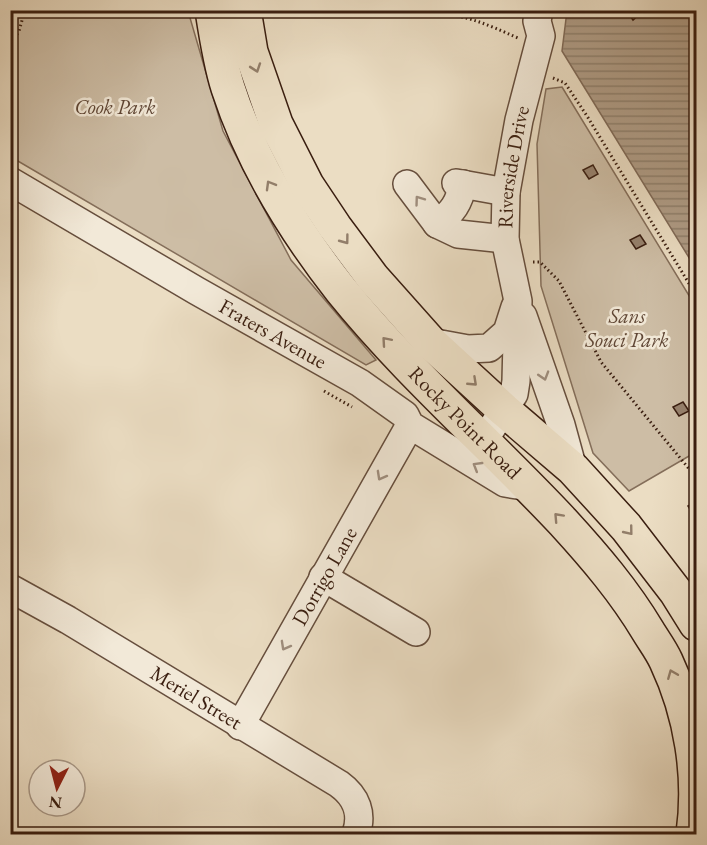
<svg xmlns="http://www.w3.org/2000/svg" width="707" height="845" viewBox="0 0 707 845" font-family="'EB Garamond',serif">
<defs>
<pattern id="water-rules" width="6" height="5" patternUnits="userSpaceOnUse" patternTransform="scale(1.5)"><rect width="6" height="5" fill="#af9c86"/><path d="M0 2.5h6" fill="none" stroke="#8f7f6c"/></pattern>
</defs>
<rect width="100%" height="100%" fill="#ebddc3"/>
<filter id="stains"><feTurbulence type="fractalNoise" baseFrequency=".00333" numOctaves="4"/><feColorMatrix values="0 0 0 0 .2 0 0 0 0 .09 0 0 0 0 .02 0 0 0 .5 -.17"/></filter>
<radialGradient id="worn" r=".72"><stop offset=".6" stop-color="#630" stop-opacity="0"/><stop offset="1" stop-color="#630" stop-opacity=".3"/></radialGradient>
<!-- green -->
<path fill="#cdbda5" stroke="#846e5a" stroke-width="1.5" d="M11,10l177,1 35,120 68,129 85,100 -10,5 -355,-208z
M562,87l134,220v145l-67,39 -36,-38 -52,-167 -4,-142 9,-55z"/>
<!-- water -->
<path fill="url(#water-rules)" stroke="#806a57" stroke-width="1.5" d="M567,11h129v258l-134,-218z"/>
<!-- building -->
<path fill="#96816d" stroke="#3a1e10" stroke-width="1.5" d="M626,10h18l-11,10z
M593,165l5,9 -9,5 -6,-9z
M640,235l6,9 -10,5 -6,-9z
M683,402l6,9 -10,5 -6,-9z
M696,501v18l-8,-13z"/>
<g fill="none" stroke-linecap="round" stroke-linejoin="round">
<!-- minor casing -->
<g stroke="#664e3d" stroke-width="30">
<g id="minor">
<path id="s1" d="M10,181l187,110 163,92 45,32 5,10 95,58 25,4"/>
<path d="M456,183l50,9"/>
<path d="M407,184l30,40 21,10 47,5"/>
<path d="M437,224c16,-12 22,-21 26,-40"/>
<path d="M523,316l38,109 12,44"/>
<path d="M430,342l38,7 21,-1 18,-16 8,-25"/>
<path id="s2" d="M484,440l30,-46 2,-13 2,-80 -13,-62 1,-47 13,-72 22,-84 -4,-15 2,-11"/>
<path d="M323,577l93,55"/>
<path id="s3" d="M10,588l58,32 271,164c18,13 24,30 17,50"/>
<path id="s4" d="M240,726l170,-301"/>
</g>
</g>
<!-- major casing -->
<g stroke="#3a1e10" stroke-width="36">
<g id="major">
<path id="s5" d="M212,10c4,26 8,53 16,78 24,74 65,141 113,202 67,83 149,154 222,232 32,35 61,69 85,109 6,10 13,19 18,30 25,53 35,115 27,173"/>
<path d="M244,10l7,42 25,72 31,61 28,42 38,51 57,64 74,68 69,59 53,58 50,65 20,32"/>
</g>
</g>
<!-- path -->
<path stroke="#3a1e10" stroke-width="3" stroke-dasharray="1.5 3" stroke-linecap="butt" d="M430,14c36,0 56,10 88,24
M10,46l9,-15 6,-21
M553,78l12,5 22,33 109,179
M533,262h7l19,19 42,81 89,108 6,-4
M324,391l28,16"/>
<!-- minor -->
<use href="#minor" stroke="#f2e9d8" stroke-width="27"/>
<!-- major -->
<use href="#major" stroke="#ebddc3" stroke-width="33"/>
</g>
<!-- one-way arrows -->
<defs><path id="oneway-chevron" d="M-2-3.5L2.5 0L-2 3.5" fill="none" stroke-width="1.6" stroke-linecap="round" stroke-linejoin="round" transform="scale(1.5)"/></defs>
<g stroke="#927e6a">
<use href="#oneway-chevron" transform="translate(256 68) rotate(71)"/>
<use href="#oneway-chevron" transform="translate(270 185) rotate(-120)"/>
<use href="#oneway-chevron" transform="translate(345 240) rotate(53)"/>
<use href="#oneway-chevron" transform="translate(386 341) rotate(-131)"/>
<use href="#oneway-chevron" transform="translate(473 382) rotate(43)"/>
<use href="#oneway-chevron" transform="translate(558 517) rotate(-133)"/>
<use href="#oneway-chevron" transform="translate(629 531) rotate(51)"/>
<use href="#oneway-chevron" transform="translate(672 674) rotate(-112)"/>
</g>
<g stroke="#9f8e7e">
<use href="#oneway-chevron" transform="translate(419 200) rotate(-126)"/>
<use href="#oneway-chevron" transform="translate(544 376) rotate(73)"/>
<use href="#oneway-chevron" transform="translate(477 466) rotate(-149)"/>
<use href="#oneway-chevron" transform="translate(381 476) rotate(119)"/>
<use href="#oneway-chevron" transform="translate(285 646) rotate(119)"/>
</g>
<g text-anchor="middle" stroke-width="5" stroke-linejoin="round" paint-order="stroke">
<!-- park labels -->
<g font-size="21" font-style="italic" fill="#5f4635" stroke="#f2e9d8">
<text x="115" y="114">Cook Park</text>
<text x="627" y="323">Sans<tspan x="627" dy="24">Souci Park</tspan></text>
</g>
<!-- street labels -->
<g font-size="21" fill="#3a1e10" stroke="#f2e9d8">
<text dy="7" stroke="none"><textPath href="#s2" startOffset="284">Riverside Drive</textPath></text>
<text dy="7" stroke="none"><textPath href="#s1" startOffset="304">Fraters Avenue</textPath></text>
<text dy="7" stroke="none"><textPath href="#s5" startOffset="494">Rocky Point Road</textPath></text>
<text dy="7" stroke="none"><textPath href="#s4" startOffset="172">Dorrigo Lane</textPath></text>
<text dy="7" stroke="none"><textPath href="#s3" startOffset="216">Meriel Street</textPath></text>
</g>
</g>
<!-- margin -->
<rect width="707" height="845" fill="none" stroke="#ebddc3" stroke-width="36"/>
<rect x="12" y="12" width="683" height="821" fill="none" stroke="#3a1e10" stroke-width="3"/>
<rect x="18" y="18" width="671" height="809" fill="none" stroke="#3a1e10" stroke-width="1.5"/>
<!-- north arrow -->
<g transform="translate(57 788) rotate(186)"><circle r="28" fill="#f2e9d8" stroke="#a89888" stroke-width="1.5"/>
<path d="M0-4.5L10 22L0 15L-10 22Z" fill="#8f2418"/>
<text y="-9" font-size="16" font-weight="bold" text-anchor="middle" fill="#3a1e10">N</text>
</g>
<rect width="100%" height="100%" filter="url(#stains)"/>
<rect width="100%" height="100%" fill="url(#worn)"/>
</svg>
